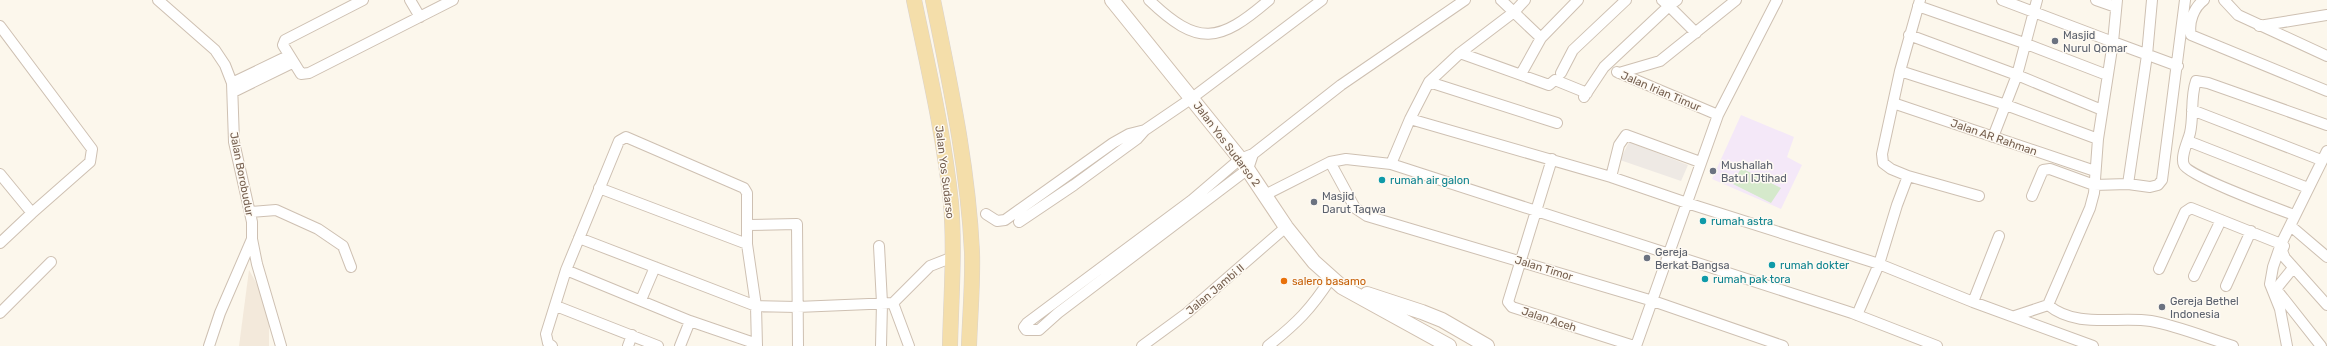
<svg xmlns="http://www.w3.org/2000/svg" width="2327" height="346" viewBox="0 0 2327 346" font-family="Rubik,sans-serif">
<rect width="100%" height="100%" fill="#fcf7ec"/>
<!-- residential -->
<path fill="#f3e9db" d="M249,270l15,27 5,17v32h-30z"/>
<!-- industrial -->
<path fill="#eee9e4" d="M1629,142l59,23 -7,16 -61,-21z"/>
<!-- education -->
<path fill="#f4e8f8" d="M1741,115l53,22 -7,20 15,8 -21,44 -69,-30z"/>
<!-- green -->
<path fill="#d5e9cb" d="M1741,168l40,20 -10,15 -38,-19z"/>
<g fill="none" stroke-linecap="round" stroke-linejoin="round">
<!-- minor casing -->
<g stroke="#cec0b2" stroke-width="12">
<path id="minor" d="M158,0l57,50 10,15 7,18 2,59 18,80v17l-32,74 -11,33
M363,0l-78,40 -2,5 18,29 8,-1 144,-73
M410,0l10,17
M1149,0c49,47 70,43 120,0
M1501,0l40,38
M1677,0l-8,6 27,27
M2002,0l111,42 4,-42
M2096,0l20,7
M2204,0c-10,7 -16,23 -13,35l136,56
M2224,0l14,15 89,41
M1918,6l106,37 83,32
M0,26l92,123 -2,13 -58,51 -32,-39
M2259,26l68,-11
M1909,35l108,40 85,35
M1460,53l89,32 6,-5 32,13
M1900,71l106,34 92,34
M1617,72l101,43
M1561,73l12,-23 53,-50
M1619,73l41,-12 76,-61
M1521,74l20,-36 37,-38
M1429,82l128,41
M232,83l56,-27
M233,92l59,-29
M1584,97l20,-30 65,-61 -7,-6
M1893,103l202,68
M2192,110l129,50
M1410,119l19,-37 31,-29 54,-41 11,-12
M1993,137l24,-62 20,-75
M2188,141l120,47
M1253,154l-5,15 -190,144 -19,17h-13l-2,-3 3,-4 165,-123 48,-41 13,-5 88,-69 124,-85
M1552,159l-44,143 4,5 122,39
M1330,162l25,46 12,8 286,85 130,45
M1391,164l19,-45 201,58 76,26 192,61 94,38 120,44
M1908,176l71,20
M1611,177l8,-32 7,-10 74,27
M2128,184l19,-129 5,-55
M599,188l148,56
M1265,195l65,-33 16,-3 45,5 461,149 85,33
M2032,196l11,-26 7,-1 44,16 34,-1 22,3 8,-2 4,-5 23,-180
M250,212l26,-2 42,19 25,17 8,21
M986,214l11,7 8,-1 108,-77 16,-9 16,-4
M2294,215c-16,-6 -106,-39 -110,-50 -4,-8 4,-24 6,-32 4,-17 0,-35 6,-52l12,2 119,42
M1019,222l55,-37 63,-46 8,-9 47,-32 130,-98
M748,225l49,-1 1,122
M2293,228l34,29
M579,238l177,68 41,1 96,-4 37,-37 23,-9
M252,239l5,25 24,82
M0,243l32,-30
M879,246l3,57 -1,43
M2284,246l-2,5 3,7 42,47
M2293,268l-17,21 45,57
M2159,269l26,-57 6,-4 90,36
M566,270l124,51 67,23
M2194,276l27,-56
M2226,286l25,-55
M641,300l14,-33
M1973,302l26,-66
M893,303l16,43
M2048,305l42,-97 4,-15 4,-54 15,-97 65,24
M556,306l102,40
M0,313l51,-51
M1857,315l22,-51 18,-59 11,-29 -17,-7 -8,-6 -1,-9 18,-83 20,-71
M2015,316l33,-11c29,24 69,11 103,16 27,5 56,17 82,25
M552,346l-4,-3 -2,-9 20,-64 53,-129 7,-4 118,51 3,5v51l9,62 1,40
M628,346l4,-11
M680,346l10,-25
M1142,346l45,-33 99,-86
M1268,346c29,-23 43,-37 63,-68
M1636,346l82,-231 59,-115
M2287,346l-7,-37 -10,-25 3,-17 8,-23 46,-93"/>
</g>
<!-- secondary casing -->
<g stroke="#d0c0b0" stroke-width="16">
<path id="secondary" d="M1112,0l130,161 44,66 28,35 28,25 107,59
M1367,294l55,18 20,8 45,26"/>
</g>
<!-- primary casing -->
<g stroke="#d9d2ce" stroke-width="16">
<path id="primary" d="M914,0c14,67 30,135 37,203 4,47 0,96 -1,143
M933,0c17,84 35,166 39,252 1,31 -2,63 -3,94"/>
</g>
<!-- minor -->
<use href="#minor" stroke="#fff" stroke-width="10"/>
<!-- secondary -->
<use href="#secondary" stroke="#fff" stroke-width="14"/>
<!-- primary -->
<use href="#primary" stroke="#f4deaa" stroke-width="15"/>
</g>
<!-- markers -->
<g fill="#6b7280" stroke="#fefaf3" stroke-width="1.5">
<circle cx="2055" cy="41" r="4"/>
<circle cx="1713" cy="171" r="4"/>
<circle cx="1314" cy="202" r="4"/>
<circle cx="1647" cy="258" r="4"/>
<circle cx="2162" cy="307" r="4"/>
</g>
<g fill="#0f9aa8" stroke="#fefaf3" stroke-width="1.5">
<circle cx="1382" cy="180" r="4"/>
<circle cx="1703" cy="221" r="4"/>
<circle cx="1772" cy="265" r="4"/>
<circle cx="1705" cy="279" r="4"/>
</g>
<circle fill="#e8710a" stroke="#fefaf3" stroke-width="1.5" cx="1284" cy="281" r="4"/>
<g text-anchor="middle" stroke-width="3" stroke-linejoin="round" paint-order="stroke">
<!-- worship labels -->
<g font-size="11" fill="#5b616d" stroke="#fefaf3" text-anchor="start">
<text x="2063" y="39">Masjid<tspan x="2063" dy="13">Nurul Qomar</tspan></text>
<text x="1721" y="169">Mushallah<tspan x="1721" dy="13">Batul IJtihad</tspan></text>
<text x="1322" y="200">Masjid<tspan x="1322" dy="13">Darut Taqwa</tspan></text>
<text x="1655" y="256">Gereja<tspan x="1655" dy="13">Berkat Bangsa</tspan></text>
<text x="2170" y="305">Gereja Bethel<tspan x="2170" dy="13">Indonesia</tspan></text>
</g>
<!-- street labels -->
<g font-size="11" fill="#766050" stroke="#fefaf3">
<text transform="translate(1661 91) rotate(23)" y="4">Jalan Irian Timur</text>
<text transform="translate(1994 137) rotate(19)" y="4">Jalan AR Rahman</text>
<text transform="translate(1227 144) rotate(53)" y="4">Jalan Yos Sudarso 2</text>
<text transform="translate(945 172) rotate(83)" y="4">Jalan Yos Sudarso</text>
<text transform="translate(242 174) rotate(79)" y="4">Jalan Borobudur</text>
<text transform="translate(1544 268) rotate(17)" y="4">Jalan Timor</text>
<text transform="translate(1215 289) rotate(-40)" y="4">Jalan Jambi II</text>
<text transform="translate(1549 319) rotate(18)" y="4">Jalan Aceh</text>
</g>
<!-- culture labels -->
<g font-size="11" fill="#0d838f" stroke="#fefaf3" text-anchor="start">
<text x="1390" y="184">rumah air galon</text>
<text x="1711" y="225">rumah astra</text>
<text x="1780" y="269">rumah dokter</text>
<text x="1713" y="283">rumah pak tora</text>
</g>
<!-- food labels -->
<g font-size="11" fill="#c56008" stroke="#fefaf3" text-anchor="start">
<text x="1292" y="285">salero basamo</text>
</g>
</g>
</svg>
